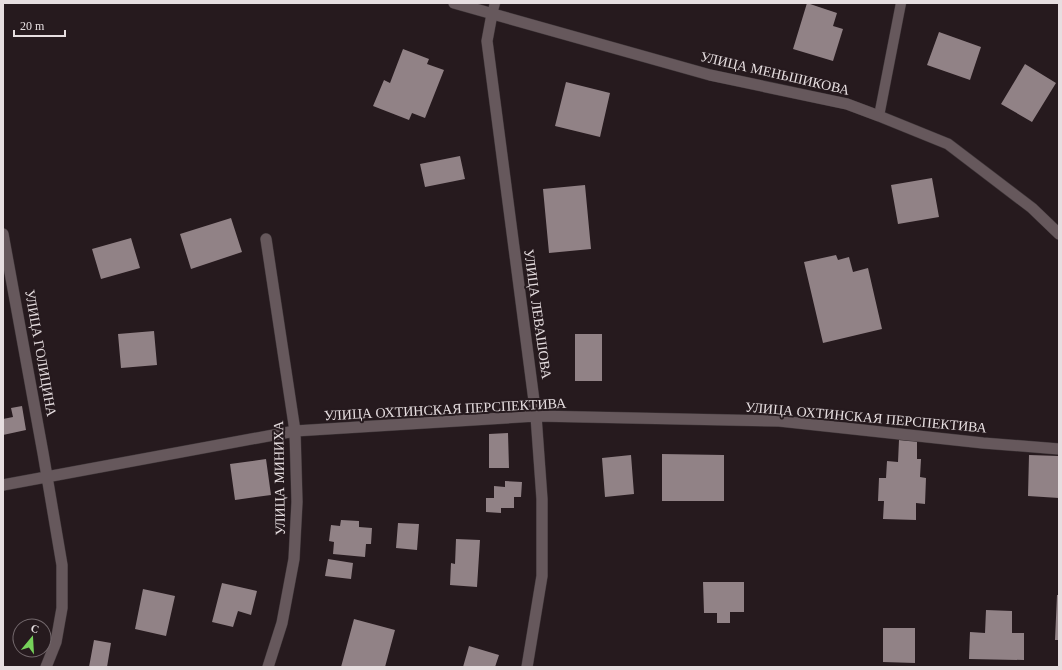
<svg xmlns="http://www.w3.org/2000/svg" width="1062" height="670" viewBox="0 0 1062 670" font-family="Georgia,serif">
<rect width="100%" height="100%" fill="#261a1e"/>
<!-- building -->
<path fill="#918286" d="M807,3l30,10 -4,13 10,3 -10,32 -40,-12z
M939,32l42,15 -11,33 -43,-15z
M403,49l26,10 -2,5 17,6 -19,48 -13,-5 -3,7 -36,-14 11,-26 6,3z
M1025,64l31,19 -24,39 -31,-18z
M566,82l44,11 -10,44 -45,-11z
M460,156l5,23 -40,8 -5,-23z
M932,178l7,39 -41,7 -7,-39z
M585,185l6,64 -42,4 -6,-64z
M231,218l11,34 -51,17 -11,-35z
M131,238l9,30 -39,11 -9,-30z
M836,255l2,5 11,-3 4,15 15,-4 14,61 -59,14 -19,-81z
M154,331l3,34 -36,3 -3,-34z
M575,334h27v47h-27z
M22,406l4,24 -23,5v-16l10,-2 -2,-9z
M508,433l1,35h-20v-34z
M899,440l18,1v18h4l-1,18 6,1 -1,26 -9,-1v17l-33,-1 1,-18h-6l1,-23h7l1,-17 11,1z
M662,454l62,1v46h-62z
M631,455l3,39 -29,3 -3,-39z
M1029,455l30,1v42l-31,-2z
M266,459l5,36 -36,5 -5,-36z
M505,481l17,1 -1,15h-7v11h-13v5l-15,-1v-14h8v-12l11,1z
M341,520l18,1v6l13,1 -1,16h-5l-1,13 -32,-3 1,-12 -5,-1 2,-16 9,1z
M398,523l21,1 -2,26 -21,-2z
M456,539l24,1 -3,47 -27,-2 1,-22 4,1z
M328,559l25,4 -2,16 -26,-3z
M703,582h41v30h-14v11h-13v-10h-13z
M222,583l35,8 -6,24 -13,-4 -5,16 -21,-5z
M143,589l32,7 -9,40 -31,-7z
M1057,595h2v45h-4z
M986,610l26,1v22h12v27l-55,-1 1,-27 15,1z
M354,619l41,11 -10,37h-44z
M883,628h32v35l-32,-1z
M94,640l17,3 -4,24h-18z
M469,646l30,9 -4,12h-32z"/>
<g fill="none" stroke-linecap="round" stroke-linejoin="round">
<!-- service casing -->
<g stroke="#3e3538" stroke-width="11">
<path id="service" d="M492,14l3,-11
M879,116l22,-113"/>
</g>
<!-- minor casing -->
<g stroke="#3e3538" stroke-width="12">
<path id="minor" d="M454,3l256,72 137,29 32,12 69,28 84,64 27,26
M492,14l-5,27 49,375 6,83v77l-15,91
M3,234l40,219 19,112v43l-6,34 -10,25
M266,239l29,192 2,71 -3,57 -12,64 -14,44
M3,485l292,-54 241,-15 243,5 204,22 76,6"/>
</g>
<!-- service -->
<use href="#service" stroke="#66585c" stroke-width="10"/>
<!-- minor -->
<use href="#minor" stroke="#66585c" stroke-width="11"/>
</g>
<g text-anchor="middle" stroke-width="4" stroke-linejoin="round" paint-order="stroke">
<!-- street labels -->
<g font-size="14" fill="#e6dee0" stroke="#261a1e">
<text transform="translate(775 73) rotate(13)" y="5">УЛИЦА МЕНЬШИКОВА</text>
<text transform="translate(538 314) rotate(82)" y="5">УЛИЦА ЛЕВАШОВА</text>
<text transform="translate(41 353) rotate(80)" y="5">УЛИЦА ГОЛИЦИНА</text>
<text transform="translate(445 409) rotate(-3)" y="5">УЛИЦА ОХТИНСКАЯ ПЕРСПЕКТИВА</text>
<text transform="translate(866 417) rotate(5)" y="5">УЛИЦА ОХТИНСКАЯ ПЕРСПЕКТИВА</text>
<text transform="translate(279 478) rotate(-91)" y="5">УЛИЦА МИНИХА</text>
</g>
</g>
<!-- border -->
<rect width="1062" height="670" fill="none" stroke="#e6dee0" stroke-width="8"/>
<!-- north arrow -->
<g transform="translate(32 638) rotate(18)"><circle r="19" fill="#261a1e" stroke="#73686c"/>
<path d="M0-3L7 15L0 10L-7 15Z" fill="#76d25a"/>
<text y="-6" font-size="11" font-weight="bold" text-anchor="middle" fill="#e6dee0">С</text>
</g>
<!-- scale -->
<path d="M14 30v6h51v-6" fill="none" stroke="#e6dee0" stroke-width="2"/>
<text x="20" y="30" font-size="12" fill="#e6dee0" stroke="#261a1e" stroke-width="3" paint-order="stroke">20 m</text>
</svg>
